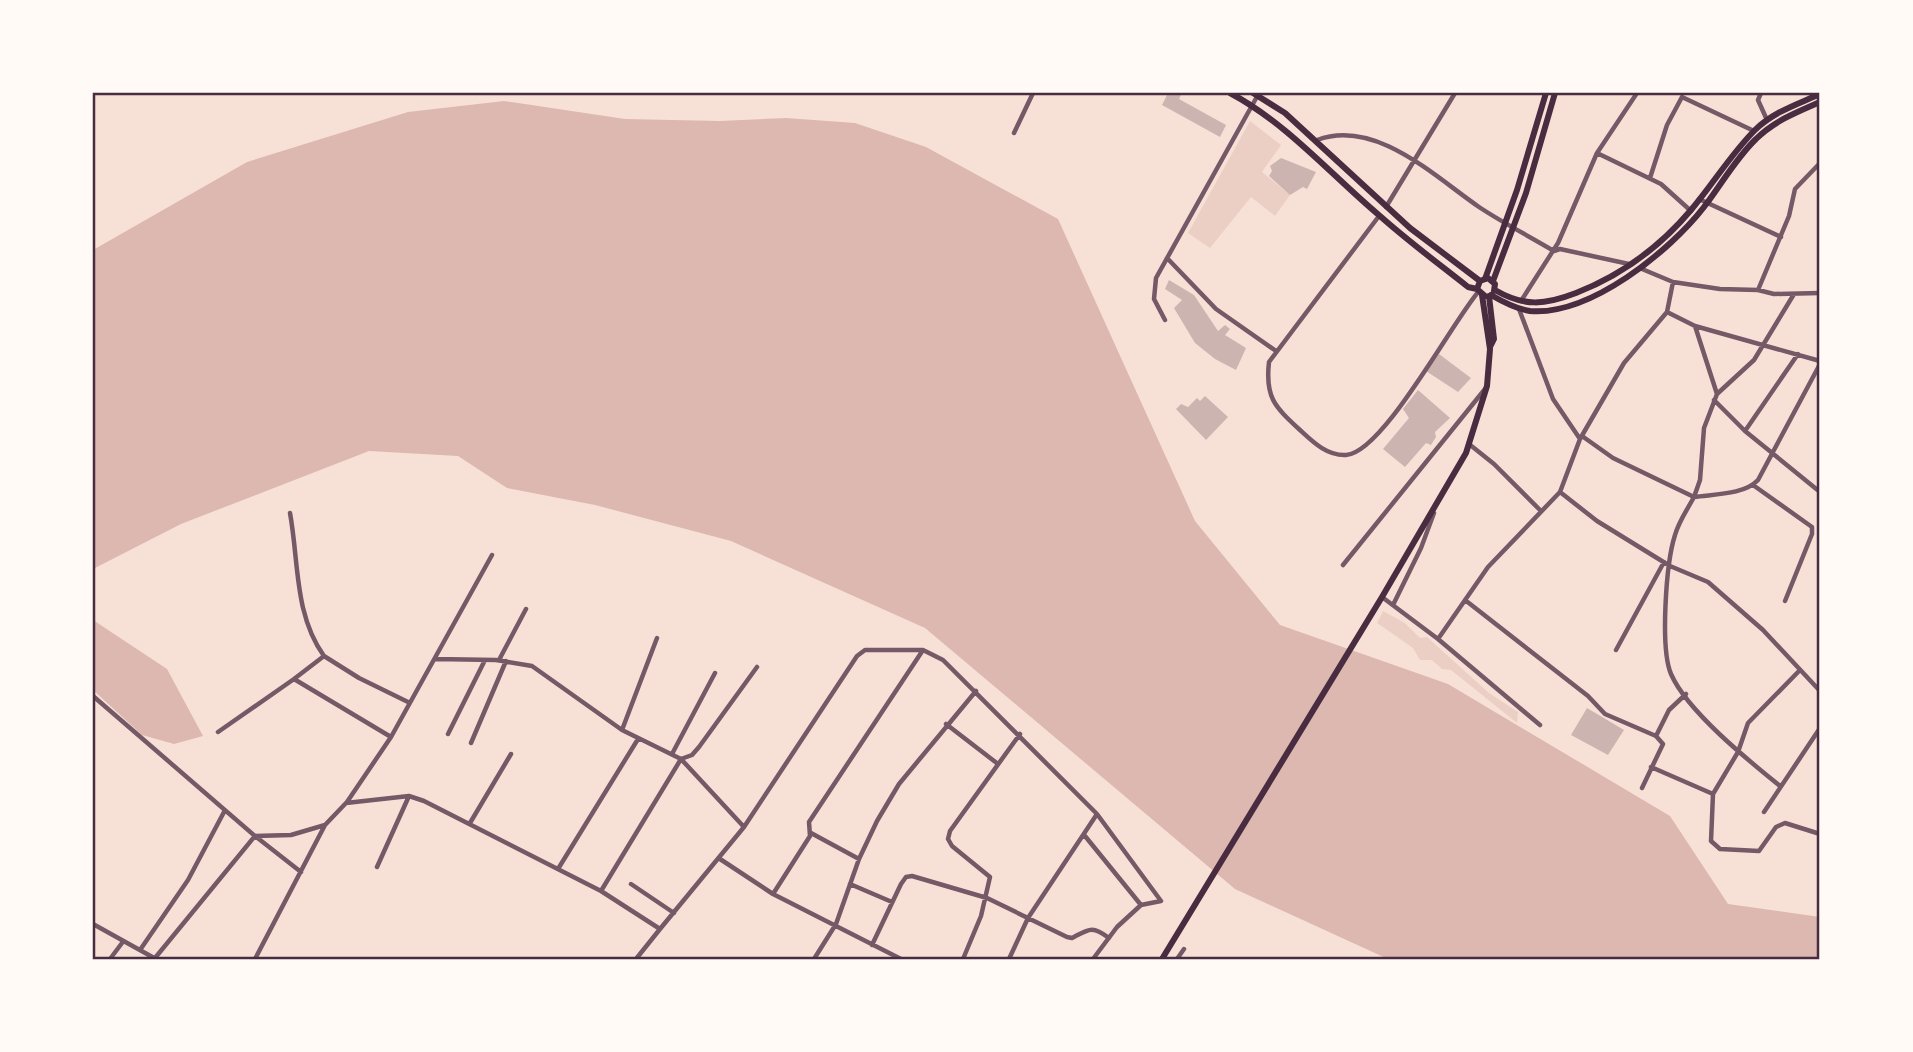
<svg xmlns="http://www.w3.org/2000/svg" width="1913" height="1052" viewBox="0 0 1913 1052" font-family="'IBM Plex Sans',sans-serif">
<rect width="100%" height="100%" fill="#f7e1d7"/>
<!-- green -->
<path fill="#ebcfc5" d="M1250,121l31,24 -19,27 28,23 -15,21 -24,-19 -41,51 -22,-15z
M1383,611l22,12 15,15 7,-1 62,56 29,19 -1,11 -66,-53 -9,-1 -10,-9h-12l-7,-12 -36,-25z"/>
<!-- water -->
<path fill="#dcb8b0" d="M504,101l121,18 95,2 66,-3 69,5 71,24 132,72 137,302 85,104 168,59 222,132 58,88 92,13v42h-432l-153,-70 -310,-261 -194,-87 -136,-36 -88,-17 -49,-32 -89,-5 -188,73 -88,45v-319l154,-88 161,-50z
M93,620l74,49 36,67 -29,8 -32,-9 -49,-45z"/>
<!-- building -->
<path fill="#ccb4b1" d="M1168,93h14l-3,6 47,26 -6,12 -58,-32z
M1281,158l35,14 -9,17 -4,-2 -13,8 -21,-19 3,-5 -2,-5z
M1169,280l25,15 24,36 7,-6 5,4 -5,6 21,13 -10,22 -21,-11 -20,-16 -21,-35 8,-8 -17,-11z
M1439,354l32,24 -13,14 -32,-21z
M1418,390l32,28 -15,14 1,5 -5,8 -5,-2 -21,24 -22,-18 26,-31 -6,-9z
M1205,396l23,21 -22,23 -30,-31 5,-5 7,3 9,-9 3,3z
M1587,708l37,22 -16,25 -37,-20z"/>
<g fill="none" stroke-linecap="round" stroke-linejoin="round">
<!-- minor -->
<path stroke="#755966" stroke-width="4.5" d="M1761,93l-3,7 9,20
M1014,133l19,-40
M1317,140c58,-22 117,36 162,67 24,16 50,29 75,44l6,-2 69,15
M1597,153l64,31 30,27
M1650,178l17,-53 15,-28 72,34
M1699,199l82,38
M1386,207l69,-114
M1379,216l-110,146c-4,35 5,44 31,68 13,12 27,26 46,25 37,-2 106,-133 133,-164
M1167,258l49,51 60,42
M1642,269l31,13 47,7 38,1 16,4 46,-1
M1758,290l31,-74 6,-27 25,-26
M1521,301l37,-58 39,-90 40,-60
M1519,309l34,90 27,40
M1667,312l28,14 125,35
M1165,320l-11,-21 2,-21 103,-185
M1717,394l37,-34 40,-66
M1714,400l31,31 75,61
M1745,431l53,-77
M1582,436l31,22 81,39 6,-17 4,-52 13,-34 -22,-68
M1469,444l25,20 47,47
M1753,485l59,42v7l-27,67
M1560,492l37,29 73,45 38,16 55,48 57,61
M290,513c9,49 4,101 34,143l-30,23
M1343,565l142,-176
M1382,597l56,42 102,86
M1465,600l123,96 17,18 51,22
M1393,605l28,-57 13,-35
M1438,639l50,-72 72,-75 20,-53 44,-76 43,-51 6,-30
M1616,650l48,-88
M324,656l35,22 49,24
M435,659l61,1 36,6 90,64 59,29 63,68
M499,660l27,-51
M1800,670l-52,53 -10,29 -25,42 -2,47 9,8 39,2 17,-24 9,-4 35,11
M93,696l162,140 36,-1 34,-10
M946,724l52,40
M622,730l35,-92
M218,732l76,-53 97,58
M448,734l37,-74
M471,743l35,-82
M672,754l43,-81
M1651,767l62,27
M1780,786c-31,-25 -93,-75 -109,-112 -11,-26 -5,-111 4,-139 4,-14 12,-25 19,-38 20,-3 50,-2 64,-17l62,-116
M1642,788l21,-44 -7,-8 13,-26 17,-16
M347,802l44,-65 101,-182
M1764,812l56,-84
M470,823l41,-69
M811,833l48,26
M1085,836l56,69
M720,859l53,35 128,65
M377,867l32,-71
M558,869l80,-130
M631,884l43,29
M850,884l42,18
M601,891l80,-132 11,-4 7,-8 58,-80
M773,894l37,-58 -1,-14 114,-172
M93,924l63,35
M660,929l84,-102 113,-171 8,-6h58l20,10 154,154
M872,945l29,-61 5,-7 6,-1 75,22 80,39 5,1c17,-9 20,-13 37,0
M140,950l48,-70 36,-68
M155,958l100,-122 46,36
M110,959l12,-16
M255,959l70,-134 21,-22 63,-7 15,5 177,90 59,38 -24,30
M814,959l22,-35 23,-65 18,-38 22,-37 77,-93
M963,959l18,-43 9,-39 -38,-31 -4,-7 2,-8 70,-97
M1009,959l19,-41 69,-104 64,87 -20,4 -24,22 -24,32
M1177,959l7,-10"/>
<!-- secondary -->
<path stroke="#4a2c40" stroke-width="6" d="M1485,279l32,-89 29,-97
M1493,281l33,-88 29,-100"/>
<!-- primary -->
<path stroke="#4a2c40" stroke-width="6" d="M1230,93c58,31 100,81 150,123 28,25 59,48 88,71l9,2 8,7
M1253,93l32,20 125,115 70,53
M1477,289l3,-8 8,-3 7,6 -1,7
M1495,290c29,17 50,15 81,3 46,-18 83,-45 115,-83 22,-26 40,-56 64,-80 18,-18 43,-26 65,-36
M1491,295c12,7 25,14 39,16 60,5 140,-60 174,-104 17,-22 32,-49 52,-68 18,-18 41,-27 64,-37
M1489,296l5,43 -4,8
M1162,959l220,-362 84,-144 21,-67 3,-37 -8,-54"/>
</g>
<!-- border -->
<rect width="1913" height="1052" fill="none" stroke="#fffaf5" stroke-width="189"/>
<rect x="94" y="94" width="1724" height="864" fill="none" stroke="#4a2c40" stroke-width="2.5"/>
</svg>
